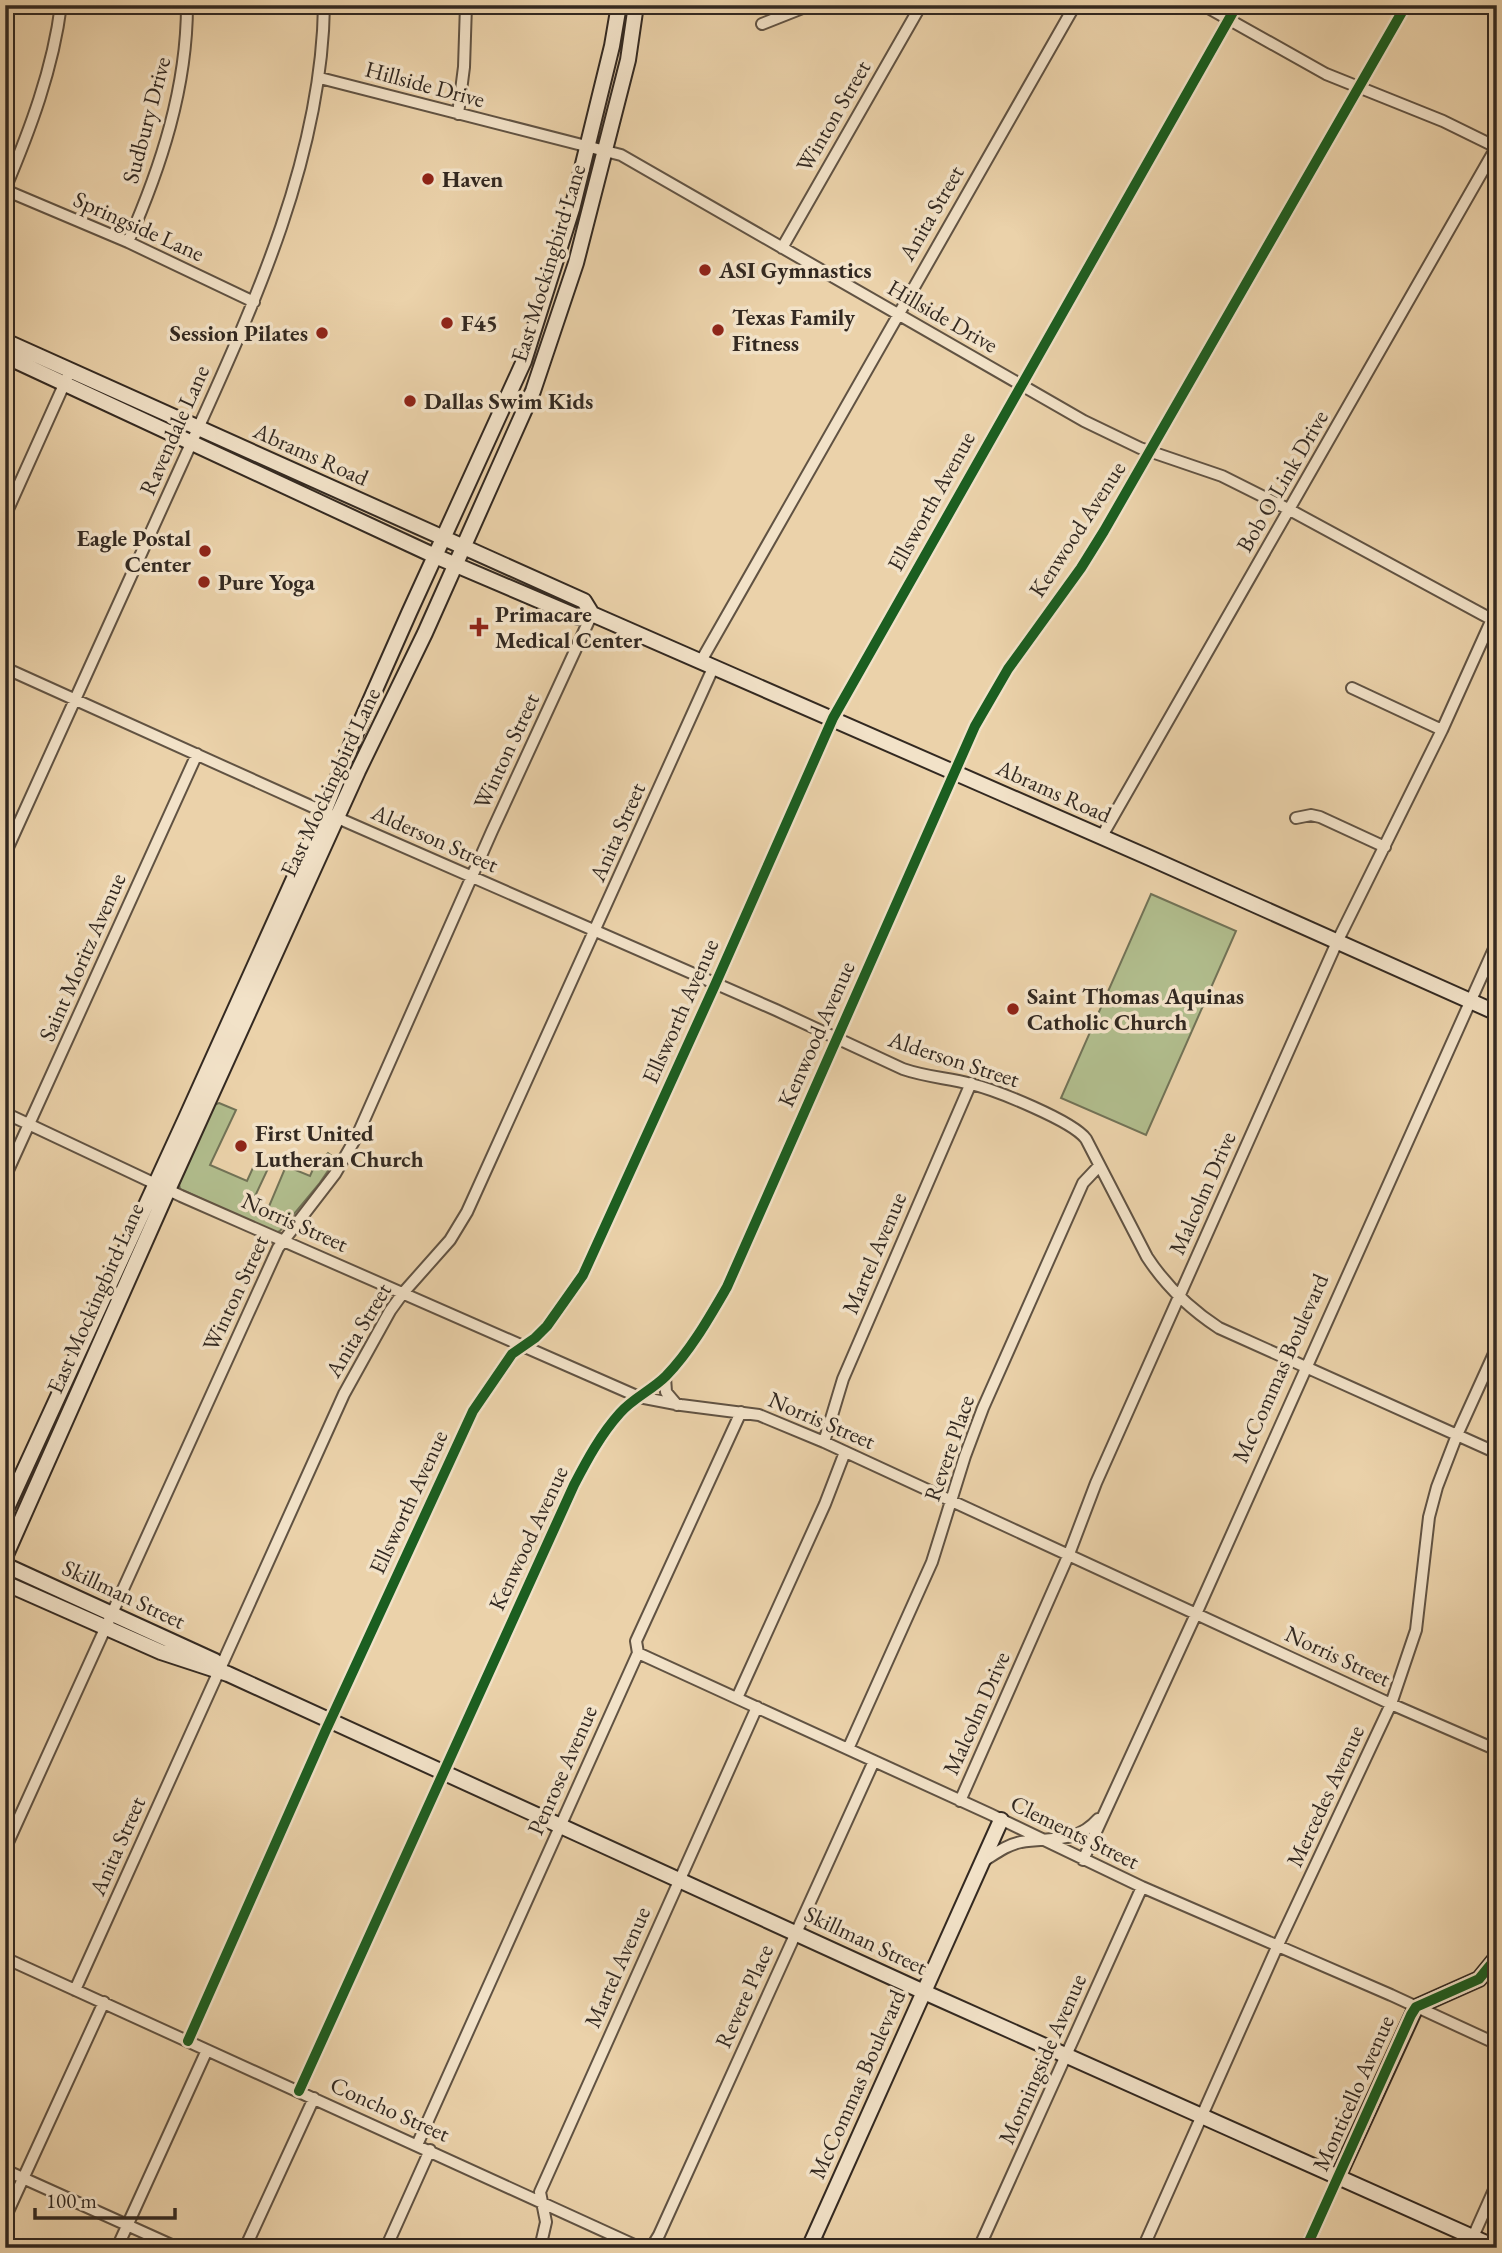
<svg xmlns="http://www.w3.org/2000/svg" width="1502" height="2253" viewBox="0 0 1502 2253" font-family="'EB Garamond',serif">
<rect width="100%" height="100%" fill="#ebd2aa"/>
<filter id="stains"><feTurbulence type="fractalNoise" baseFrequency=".00286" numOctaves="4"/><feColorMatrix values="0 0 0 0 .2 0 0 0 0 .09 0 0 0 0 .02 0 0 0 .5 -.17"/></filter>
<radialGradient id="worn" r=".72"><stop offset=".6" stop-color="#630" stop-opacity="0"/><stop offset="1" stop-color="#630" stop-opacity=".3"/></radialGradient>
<!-- green -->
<path fill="#b1bd8d" stroke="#727357" stroke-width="2" d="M1151,894l85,37 -90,204 -85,-37z
M219,1103l17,7 -26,55 37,16 10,-22 9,4 2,-5 4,2 -23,49 16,7 21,-50 24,10 8,-18 3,2 7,-7 8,6 -17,25 -39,47 -4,2 -96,-44 -1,-5 35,-79z"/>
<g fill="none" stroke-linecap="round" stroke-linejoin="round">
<!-- street casing -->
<g stroke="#615343" stroke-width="14">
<path id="street" d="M1203,5l123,69 117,47 53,26
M762,24l48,-19
M320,78l301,77 463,266 56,27 82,28 68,34 201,109
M458,114l6,-47 2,-62
M5,189c25,-59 48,-120 56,-184
M5,190l123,52 126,60
M128,242c33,-75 59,-154 59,-237
M782,248l139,-243
M5,516l62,-138
M701,661l374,-656
M5,668l319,144 452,198 127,59c23,8 45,9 68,15 25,6 102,37 115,55l61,118c19,29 43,52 72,71l278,125
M1352,688l90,42
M1296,818l15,-3 9,2 65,30
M1102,836l395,-690
M5,854c58,-129 117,-257 175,-386 65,-144 142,-302 144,-463
M5,1113l176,83 458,201 42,8 78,10 65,27 567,262 106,46
M5,1177l192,-423
M665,1377l1,15 11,13
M824,1442l19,-63 128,-296
M638,1653l352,161 152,73 249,108 106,49
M737,1698l88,-194 20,-52
M848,1749l84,-187 33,-106 18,-48 100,-225 16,-17
M960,1801l109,-247 27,-71 241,-541 105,-212 55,-122
M5,1849l273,-601 57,-74 22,-38 135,-305 100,-217
M1083,1860l113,-246 301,-672
M982,1862c13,-8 24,-17 39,-20 29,-5 55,2 77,-23
M5,1958l636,290
M75,1990l269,-596 46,-83 13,-18 47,-53 17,-28 247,-546
M188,2041l137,-309 148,-321 39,-57 23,-16 12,-12 36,-51 132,-290 118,-267 404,-713
M299,2091l275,-606c13,-25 27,-51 46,-72 13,-15 32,-23 46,-37 25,-26 43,-58 61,-89l248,-561 33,-57 73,-101 23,-37 302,-526
M417,2145l221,-492 -2,-12 105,-229
M5,2170l173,78
M5,2218l99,-216
M813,2240l17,8
M117,2248l90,-198
M245,2248l69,-150
M386,2248l44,-98
M540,2248l6,-26 -6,-30 217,-485
M651,2248l8,-13 215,-474
M979,2248l163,-361
M1143,2248l134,-301 114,-243 25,-74 13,-113 8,-30 20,-52 40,-88
M1306,2248l32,-71
M1468,2248l29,-65"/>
</g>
<!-- secondary casing -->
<g stroke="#332921" stroke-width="18">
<path id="secondary" d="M5,341l579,260 8,13 558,244 347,155
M5,356l430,200 143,61 14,-3
M5,1512l181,-394 138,-306 31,-77 54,-122 115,-252 48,-152 40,-163 7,-41
M5,1557l163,-367 190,-419 67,-138 108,-242 43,-128 52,-203 8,-55
M5,1565l210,96 4,9
M5,1583l156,69 67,22 696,318 573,256
M1338,2177l78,-170 63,-28 18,-22
M809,2248l192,-428"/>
</g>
<!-- street -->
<use href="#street" stroke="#f2e2c8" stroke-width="10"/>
<!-- secondary -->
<use href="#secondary" stroke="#f2e2c8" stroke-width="14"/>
<!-- cycleway casing -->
<g stroke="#f2e2c8" stroke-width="15">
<path id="cycleway" d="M188,2041l137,-309 148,-321 39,-57 23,-16 12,-12 36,-51 132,-290 118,-267 404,-713
M299,2091l275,-606c13,-25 27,-51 46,-72 13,-15 32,-23 46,-37 25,-26 43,-58 61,-89l248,-561 33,-57 73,-101 23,-37 302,-526
M1306,2248l105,-233 5,-8 63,-28 18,-22"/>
</g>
<!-- cycleway -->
<use href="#cycleway" stroke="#1b5e20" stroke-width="10"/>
</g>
<!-- markers -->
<g fill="#8f2418" stroke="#f2e2c8" stroke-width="2.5">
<circle cx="428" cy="179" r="7"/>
<circle cx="705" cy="270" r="7"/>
<circle cx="447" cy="323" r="7"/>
<circle cx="718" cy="330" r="7"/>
<circle cx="322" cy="333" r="7"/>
<circle cx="410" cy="401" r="7"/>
<circle cx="205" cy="551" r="7"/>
<circle cx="204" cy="582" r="7"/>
<path d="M475.5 616.5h7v7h7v7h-7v7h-7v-7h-7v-7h7z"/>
<circle cx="1013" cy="1009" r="7"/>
<circle cx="241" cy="1146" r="7"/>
</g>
<g text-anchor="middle" stroke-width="7" stroke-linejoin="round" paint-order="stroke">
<!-- street labels -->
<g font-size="23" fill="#332921" stroke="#f2e2c8">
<text transform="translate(425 84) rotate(15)" y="8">Hillside Drive</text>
<text transform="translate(833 116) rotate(-60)" y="8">Winton Street</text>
<text transform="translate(146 120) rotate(-75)" y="8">Sudbury Drive</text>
<text transform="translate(931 213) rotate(-60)" y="8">Anita Street</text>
<text transform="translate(139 226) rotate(24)" y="8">Springside Lane</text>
<text transform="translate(548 263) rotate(-73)" y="8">East Mockingbird Lane</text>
<text transform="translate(943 316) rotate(30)" y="8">Hillside Drive</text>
<text transform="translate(174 430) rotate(-66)" y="8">Ravendale Lane</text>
<text transform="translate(311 454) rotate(24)" y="8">Abrams Road</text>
<text transform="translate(1282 481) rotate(-60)" y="8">Bob O Link Drive</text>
<text transform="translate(931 501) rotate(-61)" y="8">Ellsworth Avenue</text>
<text transform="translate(1077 529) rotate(-57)" y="8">Kenwood Avenue</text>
<text transform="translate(506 751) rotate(-65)" y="8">Winton Street</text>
<text transform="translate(330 782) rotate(-65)" y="8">East Mockingbird Lane</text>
<text transform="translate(1054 791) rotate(24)" y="8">Abrams Road</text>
<text transform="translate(617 832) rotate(-66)" y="8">Anita Street</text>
<text transform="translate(435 838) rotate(24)" y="8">Alderson Street</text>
<text transform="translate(82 957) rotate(-66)" y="8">Saint Moritz Avenue</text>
<text transform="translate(680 1011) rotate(-66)" y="8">Ellsworth Avenue</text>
<text transform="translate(816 1034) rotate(-66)" y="8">Kenwood Avenue</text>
<text transform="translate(954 1059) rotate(18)" y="8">Alderson Street</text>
<text transform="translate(1202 1193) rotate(-66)" y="8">Malcolm Drive</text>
<text transform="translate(295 1222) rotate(24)" y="8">Norris Street</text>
<text transform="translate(874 1253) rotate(-67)" y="8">Martel Avenue</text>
<text transform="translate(235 1293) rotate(-65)" y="8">Winton Street</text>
<text transform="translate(95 1298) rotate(-66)" y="8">East Mockingbird Lane</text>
<text transform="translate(358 1330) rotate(-59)" y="8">Anita Street</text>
<text transform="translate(1280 1368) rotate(-66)" y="8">McCommas Boulevard</text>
<text transform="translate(822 1420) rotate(23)" y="8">Norris Street</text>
<text transform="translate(949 1448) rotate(-71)" y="8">Revere Place</text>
<text transform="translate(408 1502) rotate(-65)" y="8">Ellsworth Avenue</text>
<text transform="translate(528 1538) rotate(-65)" y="8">Kenwood Avenue</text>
<text transform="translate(124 1594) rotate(25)" y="8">Skillman Street</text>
<text transform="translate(1338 1656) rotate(25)" y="8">Norris Street</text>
<text transform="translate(976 1713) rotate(-66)" y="8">Malcolm Drive</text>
<text transform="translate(562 1770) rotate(-66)" y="8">Penrose Avenue</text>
<text transform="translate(1325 1796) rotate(-65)" y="8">Mercedes Avenue</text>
<text transform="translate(1075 1832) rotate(26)" y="8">Clements Street</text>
<text transform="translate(117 1846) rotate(-66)" y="8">Anita Street</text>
<text transform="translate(866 1940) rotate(25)" y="8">Skillman Street</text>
<text transform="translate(617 1967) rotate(-66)" y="8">Martel Avenue</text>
<text transform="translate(744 1996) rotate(-66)" y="8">Revere Place</text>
<text transform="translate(1042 2059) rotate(-66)" y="8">Morningside Avenue</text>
<text transform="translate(857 2084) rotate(-66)" y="8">McCommas Boulevard</text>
<text transform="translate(1353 2093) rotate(-66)" y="8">Monticello Avenue</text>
<text transform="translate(390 2109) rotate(24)" y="8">Concho Street</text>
</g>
<!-- poi labels -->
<g font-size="23" font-weight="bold" fill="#332921" stroke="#f2e2c8" text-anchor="start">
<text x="442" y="187">Haven</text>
<text x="719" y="278">ASI Gymnastics</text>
<text x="732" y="325">Texas Family<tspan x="732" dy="26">Fitness</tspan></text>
<text x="461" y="331">F45</text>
<text x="308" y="341" text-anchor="end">Session Pilates</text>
<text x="424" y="409">Dallas Swim Kids</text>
<text x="191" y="546" text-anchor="end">Eagle Postal<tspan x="191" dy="26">Center</tspan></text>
<text x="218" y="590">Pure Yoga</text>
<text x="495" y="622">Primacare<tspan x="495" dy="26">Medical Center</tspan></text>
<text x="1027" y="1004">Saint Thomas Aquinas<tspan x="1027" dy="26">Catholic Church</tspan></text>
<text x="255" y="1141">First United<tspan x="255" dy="26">Lutheran Church</tspan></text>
</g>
</g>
<!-- margin -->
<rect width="1502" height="2253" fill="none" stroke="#ebd2aa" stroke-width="28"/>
<rect x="7" y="7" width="1488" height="2239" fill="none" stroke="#332921" stroke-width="3.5"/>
<rect x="14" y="14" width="1474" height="2225" fill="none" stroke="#332921" stroke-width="2"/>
<!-- scale -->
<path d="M35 2208v10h140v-10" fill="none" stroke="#332921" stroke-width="3.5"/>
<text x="46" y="2208" font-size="21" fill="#332921" stroke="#f2e2c8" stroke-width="5" paint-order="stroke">100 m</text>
<rect width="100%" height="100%" filter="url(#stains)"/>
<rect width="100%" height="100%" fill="url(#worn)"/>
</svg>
